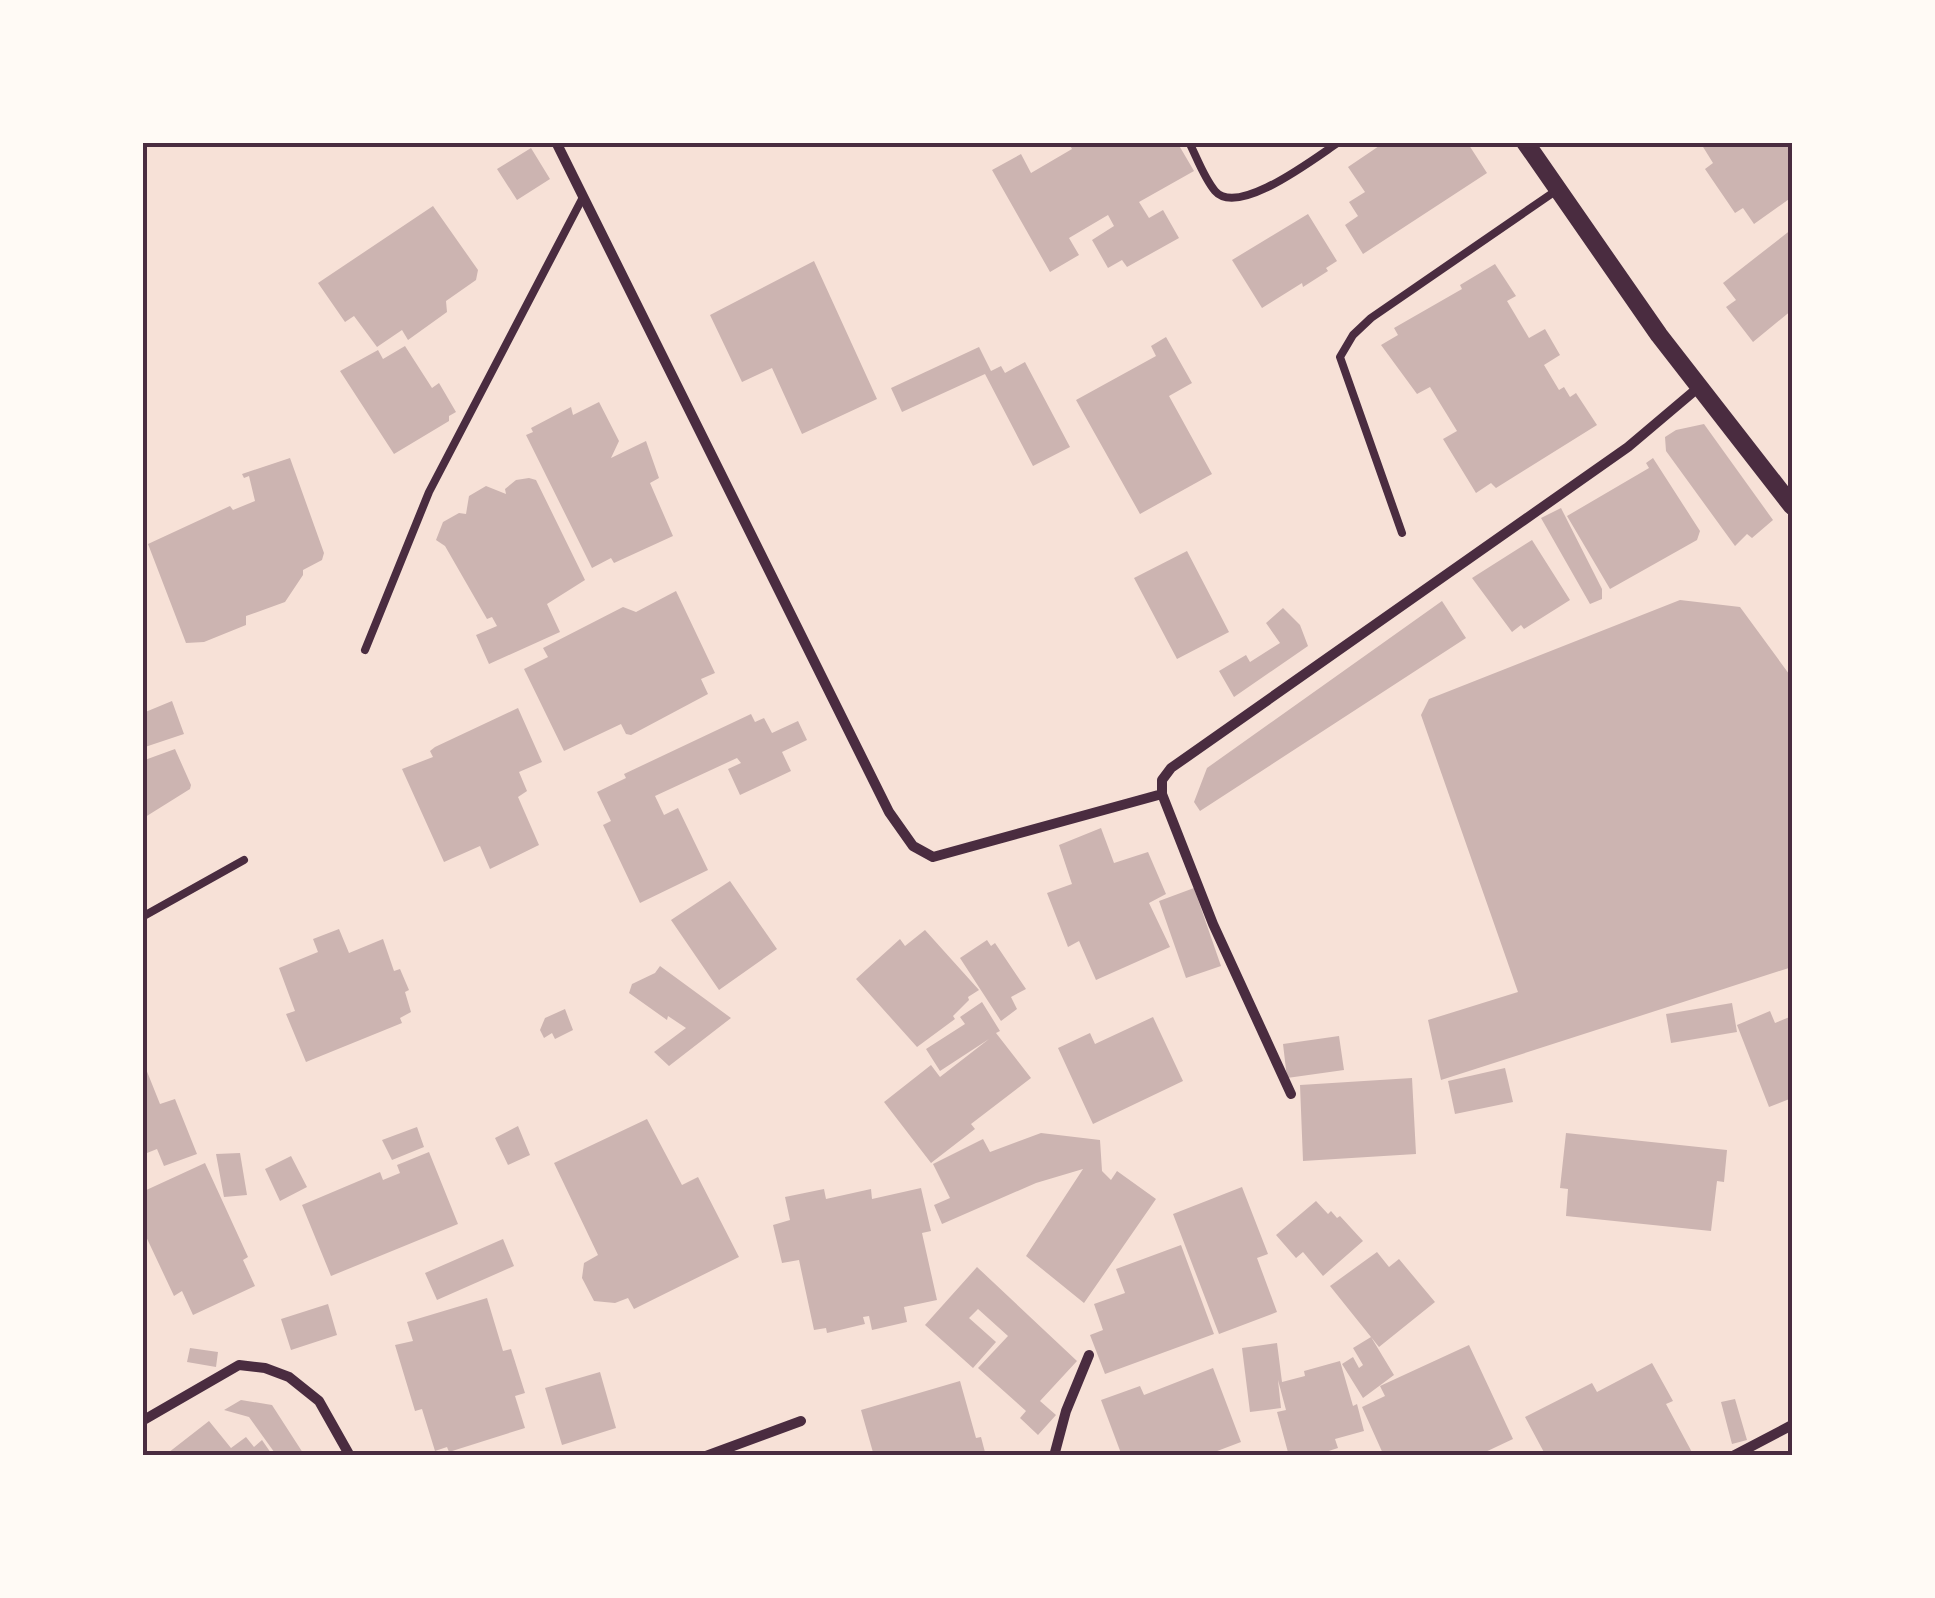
<svg xmlns="http://www.w3.org/2000/svg" width="1935" height="1598" viewBox="0 0 1935 1598" font-family="Arial,sans-serif">
<rect width="100%" height="100%" fill="#f7e1d7"/>
<!-- building -->
<path fill="#ccb4b1" d="M1068,142h109l17,29 -55,31 10,16 14,-8 16,28 -52,29 -5,-7 -14,8 -16,-28 22,-14 -6,-11 -39,23 10,17 -29,17 -58,-102 29,-16 10,19 41,-24z
M1385,142h82l20,31 -124,81 -18,-29 13,-9 -9,-14 16,-10 -17,-25z
M1700,142h92v55l-38,27 -11,-16 -8,5 -30,-44 8,-6z
M531,148l19,31 -33,21 -20,-31z
M433,206l45,64 -2,10 -30,21 1,11 -39,28 -6,-10 -25,17 -23,-31 -9,6 -27,-39z
M1308,214l29,47 -11,7 2,3 -25,16 -1,-4 -40,25 -30,-48z
M1792,229v81l-39,32 -27,-35 10,-7 -13,-17z
M814,261l63,138 -75,35 -30,-66 -30,14 -32,-67z
M1495,264l21,32 -9,5 22,37 16,-9 15,26 -16,10 15,25 5,-3 6,10 6,-4 21,32 -101,63 -5,-5 -15,10 -33,-54 14,-8 -27,-44 -13,7 -36,-49 17,-10 -4,-7 68,-39 -2,-4z
M1166,337l26,46 -23,13 43,78 -72,40 -64,-114 80,-44 -5,-10z
M405,346l27,42 7,-5 17,29 -7,4v5l-55,33 -54,-83 38,-21 5,9z
M979,347l12,24 10,-5 4,7 20,-11 45,85 -37,19 -48,-92 -83,38 -11,-24z
M599,402l20,39 -8,17 35,-17 13,37 -9,5 23,53 -59,27 -3,-5 -19,10 -66,-133 7,-3 -2,-4 40,-21 2,8z
M1704,424l69,96 -21,18 -5,-4 -12,12 -69,-95 -1,-14 11,-7z
M290,458l34,95 -2,7 -19,10v5l-18,27 -39,14v9l-42,17 -18,1 -38,-99 82,-38 3,4 22,-9 -6,-25 -5,2 -2,-4z
M1653,458l47,73 -3,9 -87,49 -43,-73 82,-48 -3,-5z
M529,478l7,2 49,100 -38,24 13,28 -71,32 -13,-29 21,-9 -5,-9 -5,2 -42,-73 -9,-6 7,-18 16,-9 7,1 3,-18 17,-10 20,8 -1,-5 11,-9z
M1561,508l41,81v10l-12,5 -49,-86z
M1532,540l38,60 -46,29 -3,-4 -9,7 -40,-54z
M1187,551l42,81 -52,27 -43,-81z
M676,591l39,82 -14,6 7,15 -77,41 -5,-1 -5,-10 -57,27 -40,-82 24,-12 -5,-9 80,-41 13,5z
M1680,600l60,7 52,71v289l-351,113 -13,-60 90,-28 -97,-277 8,-16z
M1442,601l24,37 -266,173 -6,-9 13,-34z
M1283,608l17,17 8,21 -74,51 -15,-26 27,-16 4,7 30,-19 -14,-20z
M172,701l12,33 -39,13 -2,-34z
M518,708l24,54 -23,10 8,19 -9,6 21,48 -49,24 -10,-23 -36,16 -42,-93 31,-12 -3,-6 5,-4z
M751,714l4,8 9,-4 8,15 26,-12 9,19 -25,12 9,19 -51,24 -12,-26 13,-6 -4,-5 -82,38 9,19 14,-7 30,62 -68,33 -37,-78 8,-4 -14,-29 29,-14 -2,-4z
M175,749l16,36 -1,4 -48,30v-58z
M1101,828l13,35 34,-11 18,42 -17,9 21,44 -74,33 -17,-39 -11,6 -21,-54 25,-9 -13,-39z
M730,881l47,68 -58,41 -48,-70z
M1194,888l27,78 -35,12 -27,-77z
M339,929l10,24 34,-14 11,32 6,-2 9,21 -4,2 6,20 -11,6 2,5 -96,39 -20,-48 9,-3 -16,-43 39,-16 -5,-13z
M925,930l54,60 -11,7 1,3 -16,16 2,3 -38,28 -61,-68 44,-40 5,7z
M987,940l4,6 4,-3 31,46 -15,8 6,12 -16,12 -41,-63z
M660,966l71,52 -62,48 -15,-14 32,-24 -18,-12 -1,4 -38,-27 3,-9 23,-11z
M982,1002l18,29 -4,2 35,45 -60,46 4,5 -44,34 -47,-61 47,-37 9,12 49,-38 -49,32 -14,-22 39,-25 -5,-7z
M1732,1003l5,29 -66,11 -5,-29z
M565,1009l8,21 -18,9 -3,-6 -8,5 -4,-8 5,-12z
M1770,1011l5,12 17,-7v82l-23,9 -32,-82z
M1153,1017l30,64 -90,43 -35,-76 32,-15 5,11z
M1339,1036l5,34 -57,8 -4,-34z
M142,1059l18,45 15,-5 22,55 -33,12 -7,-17 -15,6z
M1505,1068l8,34 -58,12 -7,-33z
M1412,1078l4,76 -113,7 -3,-76z
M647,1119l35,66 16,-8 41,80 -105,52 -6,-11 -13,5 -21,-2 -12,-23 2,-15 14,-8 -44,-92z
M518,1126l12,29 -22,10 -13,-27z
M417,1127l7,20 -32,13 -10,-20z
M1041,1133l59,7 2,31 9,9 6,-9 39,28 -72,104 -58,-47 57,-87 -47,14 -94,41 -8,-19 16,-7 -17,-34 50,-25 7,13z
M1566,1133l161,17 -3,32 -7,-1 -6,50 -145,-15 2,-27 -8,-1z
M429,1152l29,72 -127,52 -29,-71 78,-33 3,8 17,-7 -3,-8z
M240,1153l7,42 -23,2 -8,-43z
M291,1156l16,31 -27,14 -15,-32z
M205,1163l43,94 -5,3 12,26 -62,29 -11,-24 -8,5 -32,-68v-36z
M1242,1187l26,67 -11,4 20,54 -58,22 -46,-120z
M921,1188l10,43 -9,2 15,67 -33,7 3,15 -35,8 -3,-14 -6,1 2,7 -38,9 -1,-5 -12,2 -15,-70 -17,3 -9,-38 17,-5 -5,-23 39,-8 2,10 45,-10 1,10z
M1316,1201l12,13 3,-3 6,7 3,-2 23,25 -40,35 -20,-24 -7,6 -20,-23z
M503,1239l11,27 -77,34 -12,-27z
M1181,1245l33,89 -109,40 -15,-39 13,-5 -9,-26 31,-11 -9,-24z
M1377,1252l12,15 10,-8 36,43 -56,45 -49,-61z
M977,1267l100,94 -37,40 16,14 -18,20 -18,-17 6,-7 -48,-43 30,-32 -30,-27 -9,9 27,24 -23,26 -48,-43z
M487,1298l16,53 8,-2 14,44 -10,3 10,32 -76,24 -2,-5 -12,4 -13,-42 -7,2 -20,-66 18,-4 -6,-19z
M328,1304l9,31 -46,15 -10,-31z
M1371,1337l23,38 -31,23 -21,-34 11,-7 6,11 4,-3 -10,-17z
M1277,1343l5,39 23,-6 -1,-5 36,-10 13,45 4,-2 7,27 -29,8 3,9 -25,8h-24l-12,-44 9,-2 -8,-30 3,28 -31,4 -8,-64z
M1469,1345l44,94 -34,16 -2,-4 -11,5h-82l-22,-49 23,-11 -5,-10z
M190,1348l28,4 -2,15 -29,-5z
M1652,1363l21,38 -7,3 28,52h-148l-21,-39 67,-34 5,9z
M1213,1368l28,74 -37,14h-82l-21,-56 39,-14 4,9z
M600,1372l16,56 -54,17 -17,-57z
M960,1381l16,57 5,-1 5,19h-85l-1,-4 -26,4 -13,-46z
M1735,1399l12,41 -15,4 -11,-42z
M241,1400l31,5 31,48 -26,3 -28,-39 -25,-7z
M209,1421l22,27 15,-11 8,10 8,-7 11,16h-109z"/>
<g fill="none" stroke-linecap="round" stroke-linejoin="round">
<!-- service -->
<path stroke="#4a2c40" stroke-width="8" d="M1189,142c8,16 15,36 26,49 23,27 101,-34 124,-49
M1402,533l-62,-176 13,-22 18,-17 186,-128
M365,650l64,-158 153,-293
M142,917l102,-57"/>
<!-- minor -->
<path stroke="#4a2c40" stroke-width="10" d="M556,142l333,670 24,34 20,11 229,-63
M1291,1094l-78,-170 -51,-130v-14l9,-12 457,-321 71,-60
M142,1421l97,-56 26,3 24,9 30,24 31,55
M706,1456l95,-35
M1054,1456l12,-45 23,-56
M1733,1456l59,-31"/>
<!-- tertiary -->
<path stroke="#4a2c40" stroke-width="18" d="M1525,142l134,193 133,171"/>
</g>
<!-- border -->
<rect width="1935" height="1598" fill="none" stroke="#fffaf5" stroke-width="290"/>
<rect x="145" y="145" width="1645" height="1308" fill="none" stroke="#4a2c40" stroke-width="4"/>
</svg>
